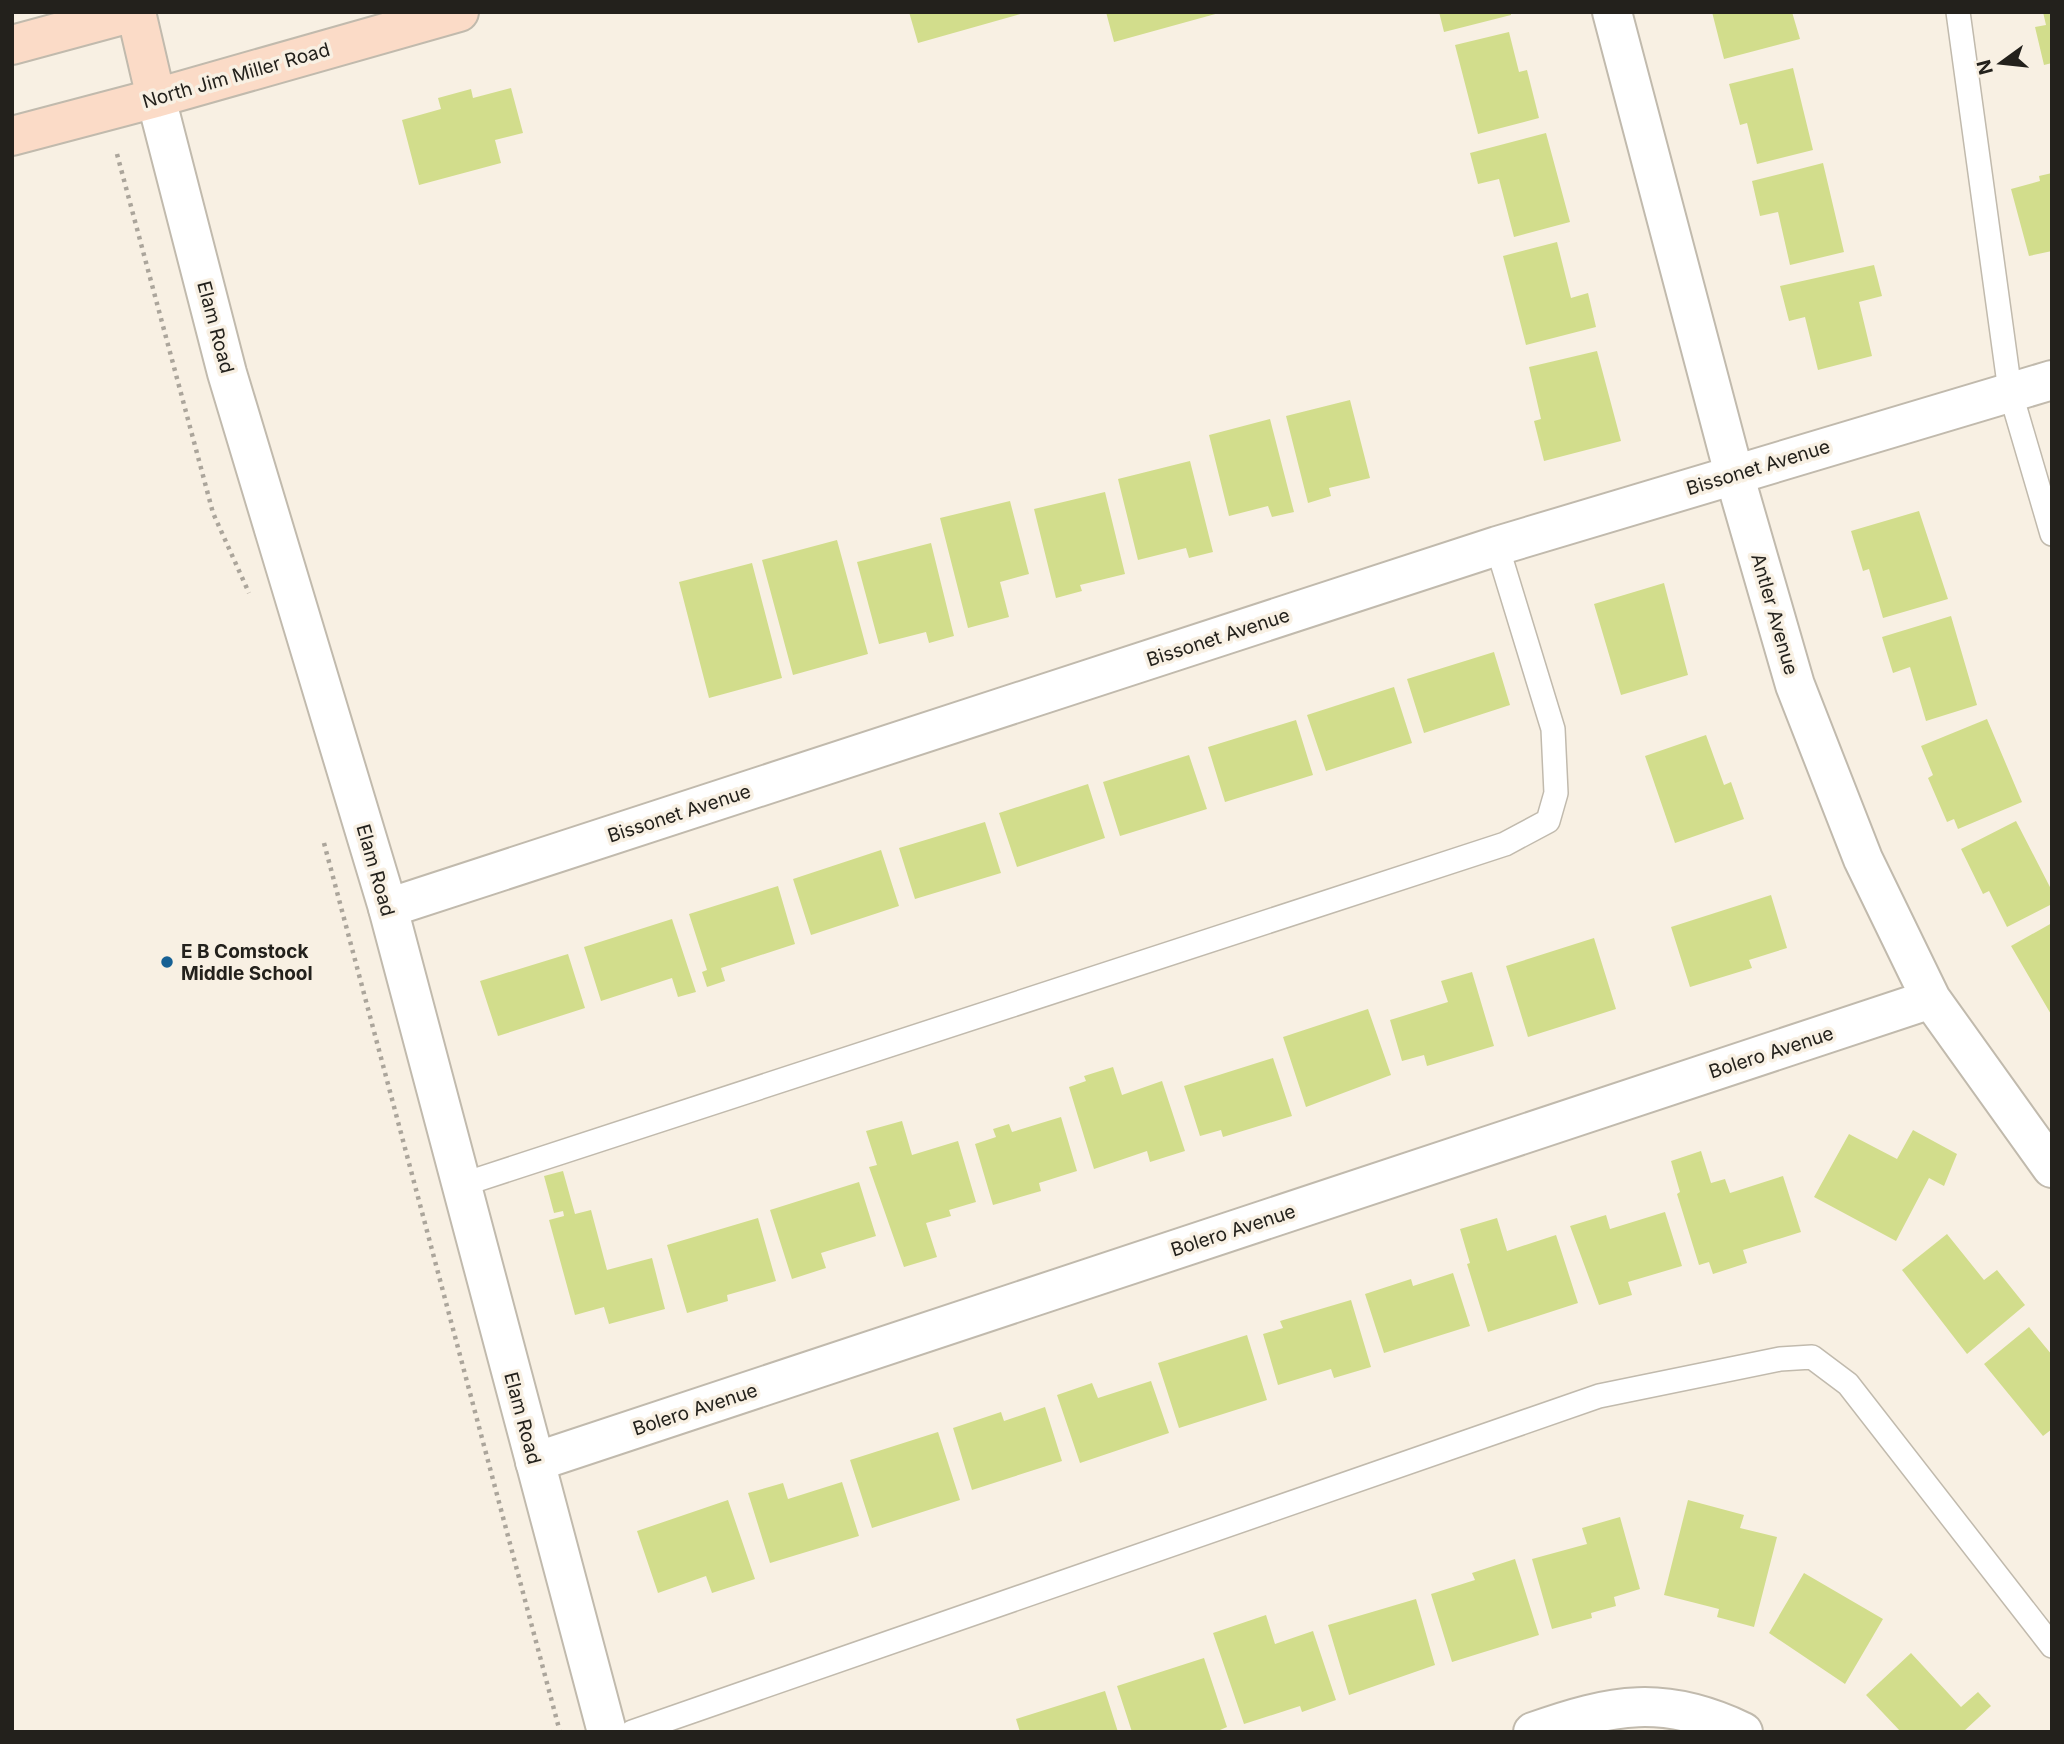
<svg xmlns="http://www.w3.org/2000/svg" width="2064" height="1744" viewBox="0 0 2064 1744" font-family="Inter,sans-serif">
<rect width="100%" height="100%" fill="#f8f0e3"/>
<!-- building -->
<path fill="#d2dd8c" d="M909,12h115v1l-106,30z
M1106,12h113v1l-105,29z
M1439,12h72v3l-67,17z
M1712,12h80l8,27 -76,20z
M2043,12h9v51l-8,2 -9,-38 11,-2z
M1509,32l10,40 8,-2 12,48 -61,16 -23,-89z
M1793,68l20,82 -56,14 -10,-41 -7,2 -11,-41z
M511,88l12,45 -28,7 6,23 -82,22 -17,-65 39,-11 -3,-11 33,-9 2,9z
M1546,133l24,89 -56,15 -15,-58 -21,5 -8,-31z
M1823,163l21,89 -54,13 -12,-53 -18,4 -8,-35z
M2052,173v78l-23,5 -18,-67 29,-8 -1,-5z
M1557,242l14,56 17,-5 8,34 -70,18 -23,-89z
M1874,265l8,31 -23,6 13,54 -54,14 -13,-53 -16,4 -9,-35z
M1597,351l24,90 -77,20 -10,-40 7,-2 -12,-52z
M1350,400l20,78 -41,10 2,8 -23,7 -22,-87z
M1270,419l24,93 -22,5 -4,-11 -39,10 -20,-81z
M1190,461l23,91 -24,6 -3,-10 -48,12 -20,-81z
M1105,492l20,82 -45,11 2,6 -26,7 -22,-89z
M1010,501l19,73 -29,8 9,35 -41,11 -28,-110z
M1919,511l29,88 -65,19 -14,-49 -6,2 -12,-40z
M837,540l31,114 -75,21 -31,-115z
M931,543l23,93 -25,7 -3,-11 -47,12 -22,-82z
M752,563l30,115 -73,20 -30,-116z
M1664,583l24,92 -67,20 -27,-91z
M1951,616l26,89 -51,16 -16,-54 -17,6 -11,-36z
M1494,652l16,53 -86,28 -17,-54z
M1394,687l18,56 -86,28 -19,-56z
M1987,719l35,83 -64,27 -4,-10 -7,3 -19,-44 5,-3 -12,-29z
M1296,720l17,55 -88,27 -17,-55z
M1706,735l18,50 7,-3 13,37 -69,24 -30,-87z
M1189,755l18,54 -87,27 -17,-54z
M1088,784l17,54 -88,29 -18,-54z
M2016,821l36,70v13l-45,23 -18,-36 -6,3 -22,-45z
M985,822l16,51 -86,26 -16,-51z
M881,850l18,56 -88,29 -18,-56z
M778,886l17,58 -74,24 4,13 -18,6 -5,-15 5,-2 -18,-56z
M1771,895l16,53 -38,12 3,8 -62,19 -19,-60z
M672,919l24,73 -18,5 -6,-19 -71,23 -17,-54z
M2052,923v93l-41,-70z
M1594,938l22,71 -88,28 -22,-71z
M568,954l17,54 -87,28 -18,-55z
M1472,972l22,74 -67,20 -3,-11 -22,6 -12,-41 58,-18 -7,-21z
M1368,1009l23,66 -85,32 -23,-70z
M1273,1058l19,58 -69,21 -2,-7 -21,6 -16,-50z
M1113,1067l9,28 40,-14 23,70 -35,11 -3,-11 -53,18 -25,-82 17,-6 -2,-5z
M1061,1117l16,54 -38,12 2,8 -48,14 -18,-61 21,-7 -3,-8 16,-5 3,8z
M902,1121l10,34 46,-14 18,61 -27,8 2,6 -25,7 11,34 -33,10 -35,-100 8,-2 -11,-34z
M1913,1130l44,24 -13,32 -15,-8 -33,63 -82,-44 35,-63 48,25z
M1701,1151l10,32 14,-4 5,14 53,-17 18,56 -58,18 4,13 -34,11 -4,-12 -10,3 -22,-71 3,-2 -9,-31z
M563,1171l12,43 16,-4 16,60 45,-12 13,51 -56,15 -5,-17 -29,8 -26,-95 15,-4 -1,-5 -9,2 -10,-37z
M859,1182l17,54 -55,17 5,15 -34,11 -22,-69z
M1665,1212l17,54 -54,16 4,13 -33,10 -29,-79 36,-11 4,14z
M758,1218l18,63 -49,14 1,6 -41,12 -20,-68z
M1497,1218l10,33 49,-16 22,68 -90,29 -21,-68 3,-1 -10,-34z
M1947,1234l37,46 13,-10 28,35 -58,49 -65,-84z
M1453,1273l17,53 -86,27 -19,-59 46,-15 2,7z
M1351,1300l20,67 -37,11 -3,-9 -53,16 -15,-51 20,-6 -3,-7z
M2029,1327l23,28v74l-9,7 -59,-72z
M1247,1335l20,65 -88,28 -21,-65z
M1151,1381l18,52 -89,30 -23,-68 35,-12 6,15z
M1045,1407l17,54 -90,29 -19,-62 48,-16 3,9z
M938,1432l22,68 -88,28 -22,-68z
M842,1482l17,54 -89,27 -22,-70 35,-10 5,16z
M728,1500l27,79 -43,14 -6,-17 -48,17 -21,-62z
M1688,1500l56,15 -4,13 37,9 -23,90 -37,-10 2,-8 -55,-14z
M1620,1517l20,72 -26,8 2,9 -25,7 1,5 -40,11 -20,-70 55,-15 -5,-16z
M1515,1559l24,76 -87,27 -21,-68 44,-14 -3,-7z
M1804,1573l79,46 -38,65 -76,-51z
M1416,1599l19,66 -86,30 -21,-70z
M1266,1615l9,29 38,-13 23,69 -34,12 -2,-6 -56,18 -31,-91z
M1911,1653l50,54 17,-15 13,14 -28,26h-62l-35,-37z
M1204,1658l23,69 -7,3 1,2h-89l-15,-46z
M1105,1691l13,41h-98l-4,-13z"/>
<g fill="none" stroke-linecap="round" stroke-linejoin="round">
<!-- service casing -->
<g stroke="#c1baad" stroke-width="26">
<path id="service" d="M1958,12l52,379 42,143
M461,1185l1044,-341 43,-23 8,-28 -3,-64 -56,-183
M632,1732l967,-336 181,-37 32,-2 36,27 204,262"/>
</g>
<!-- minor casing -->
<g stroke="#c1baad" stroke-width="42">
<path id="minor" d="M1612,12l122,462 61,211 68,174 68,140 121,169
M388,908l1109,-362 555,-166
M535,1462l1396,-463
M1533,1732c79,-28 131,-38 210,0"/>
</g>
<!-- tertiary casing -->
<g stroke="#c1baad" stroke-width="42">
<path id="tertiary" d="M156,98l71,275 161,535 219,824"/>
</g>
<!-- secondary casing -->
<g stroke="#c1baad" stroke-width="42">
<path id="secondary" d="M136,12l20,86
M12,45l122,-33
M12,136l144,-38 303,-86"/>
</g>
<!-- path -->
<path stroke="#aba59b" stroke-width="4.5" stroke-dasharray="3.5 5" stroke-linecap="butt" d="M117,154l96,359 36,80
M324,843l236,889"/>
<!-- service -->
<use href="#service" stroke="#fff" stroke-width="23"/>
<!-- minor -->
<use href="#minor" stroke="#fff" stroke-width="38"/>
<!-- tertiary -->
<use href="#tertiary" stroke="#fff" stroke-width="38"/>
<!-- secondary -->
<use href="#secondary" stroke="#fbdbc7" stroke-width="38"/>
</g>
<!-- markers -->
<circle fill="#166094" stroke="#f8f0e3" stroke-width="2.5" cx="167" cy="962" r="7"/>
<g text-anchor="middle" stroke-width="7" stroke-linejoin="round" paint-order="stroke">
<!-- street labels -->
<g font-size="19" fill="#23211c" stroke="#f8f0e3">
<text transform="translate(236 75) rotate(-16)" y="7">North Jim Miller Road</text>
<text transform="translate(216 327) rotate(75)" y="7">Elam Road</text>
<text transform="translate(1758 467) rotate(-17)" y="7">Bissonet Avenue</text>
<text transform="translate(1775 614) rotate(74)" y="7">Antler Avenue</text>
<text transform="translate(1218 637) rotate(-18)" y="7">Bissonet Avenue</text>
<text transform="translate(679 813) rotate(-18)" y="7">Bissonet Avenue</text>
<text transform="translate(376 870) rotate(74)" y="7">Elam Road</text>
<text transform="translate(1771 1052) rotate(-18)" y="7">Bolero Avenue</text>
<text transform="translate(1233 1230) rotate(-18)" y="7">Bolero Avenue</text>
<text transform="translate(695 1409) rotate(-18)" y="7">Bolero Avenue</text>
<text transform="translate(523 1418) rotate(75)" y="7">Elam Road</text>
</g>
<!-- poi labels -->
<g font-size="19" font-weight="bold" fill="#23211c" stroke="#f8f0e3" text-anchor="start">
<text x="181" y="958">E B Comstock<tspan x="181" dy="22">Middle School</tspan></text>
</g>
</g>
<!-- border -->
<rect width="2064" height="1744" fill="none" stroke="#23211c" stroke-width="28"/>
<!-- north arrow -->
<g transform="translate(2001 63) rotate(255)" stroke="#f8f0e3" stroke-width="5" paint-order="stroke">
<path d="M0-5L12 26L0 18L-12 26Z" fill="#23211c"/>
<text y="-10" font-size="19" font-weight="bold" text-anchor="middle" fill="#23211c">N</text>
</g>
</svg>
